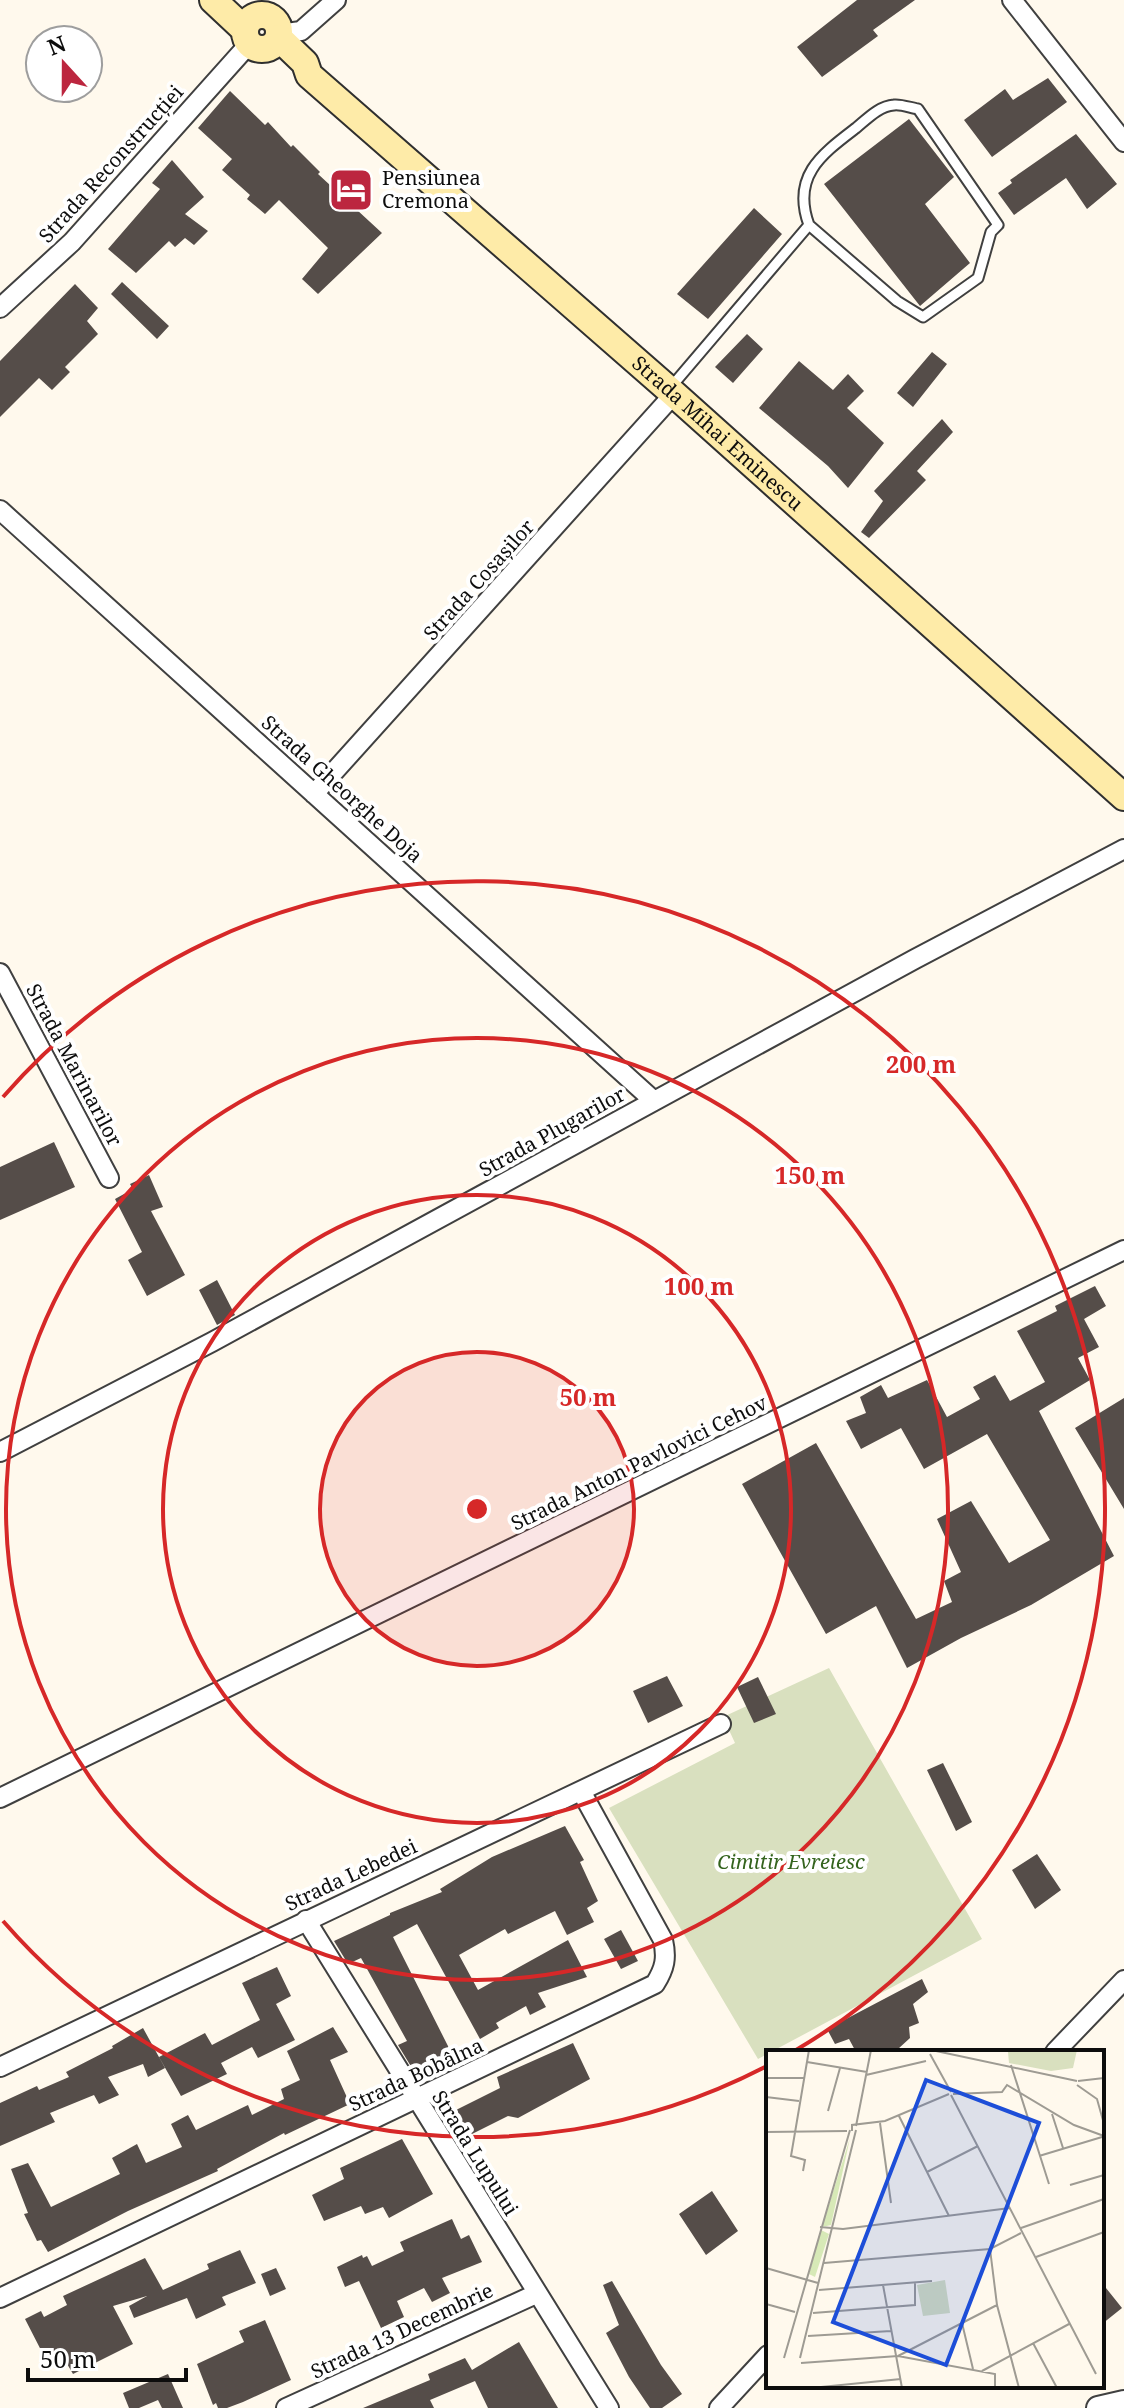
<svg xmlns="http://www.w3.org/2000/svg" width="1124" height="2408" viewBox="0 0 1124 2408" font-family="'Noto Serif',serif">
<rect width="100%" height="100%" fill="#fff9ed"/>
<!-- cemetery -->
<path fill="#d9e0bf" d="M829,1668l153,271 -224,120 -149,-251 126,-65 -12,-26z"/>
<!-- building -->
<path fill="#554d49" d="M857,0h58l-42,30 5,6 -56,41 -25,-30z
M1048,78l19,24 -75,55 -28,-37 41,-31 8,11z
M230,91l35,34 3,-3 23,25 2,-2 27,27 -2,2 64,59 -64,61 -16,-15 26,-31 -49,-48 -14,14 -18,-15 3,-4 -28,-25 10,-11 -34,-31z
M909,119l45,58 -29,27 45,59 -50,43 -96,-122z
M1076,134l41,50 -30,25 -21,-31 -52,37 -16,-22 14,-10 -2,-3z
M172,160l32,37 -19,17 23,17 -14,14 -9,-7 -10,9 -6,-6 -33,32 -28,-24 52,-60 -8,-6z
M754,208l28,26 -74,85 -31,-25z
M122,282l47,44 -12,13 -46,-45z
M75,284l23,24 -11,13 11,13 -33,33 5,5 -18,18 -13,-12 -39,39v-56z
M747,334l16,15 -30,34 -18,-16z
M932,352l15,12 -34,43 -16,-14z
M799,361l34,29 15,-16 16,17 -17,17 37,35 -36,45 -20,-22 -69,-58z
M942,419l11,13 -36,39 9,9 -57,58 -8,-6 22,-31 -9,-10z
M54,1142l21,45 -75,33v-53z
M149,1175l14,32 -12,4 34,64 -38,21 -19,-36 14,-8 -27,-53 18,-10 -3,-5z
M217,1280l18,35 -18,10 -18,-35z
M1095,1286l11,20 -22,13 15,28 -21,11 12,22 -51,31 75,145 -83,49 -70,33 -54,30 -31,-62 -50,28 -84,-150 74,-41 100,176 36,-17 -8,-21 17,-9 -24,-53 34,-18 38,62 41,-23 -63,-106 -63,35 -23,-41 -40,21 -15,-28 20,-8 -6,-16 21,-12 7,13 39,-18 20,37 33,-18 -7,-12 22,-12 15,26 35,-19 -28,-51 40,-20 -2,-5z
M1124,1398v111l-49,-81z
M667,1676l16,30 -35,17 -15,-32z
M758,1677l18,37 -22,9 -17,-36z
M943,1763l29,59 -16,9 -29,-61z
M565,1826l19,34 -4,2 18,39 -11,7 7,14 -27,13 -12,-24 -47,23 -3,-5 -46,26 19,35 90,-50 19,37 -49,16 8,14 -16,8 -4,-9 -30,17 3,5 -19,11 -63,-115 -24,13 59,117 -37,19 -17,-28 9,-4 -46,-83 -13,6 -14,-23 56,-26v-2l52,-21 -2,-3 52,-32z
M1037,1854l24,36 -26,19 -23,-39z
M621,1930l17,31 -17,8 -17,-30z
M277,1967l14,29 -15,8 19,36 -37,18 -6,-11 -31,16 6,11 -46,22 -22,-39 46,-24 7,12 48,-25 -18,-37z
M922,1979l6,13 -15,12 6,19 -10,4 1,11 -12,11 -7,3h-35l-7,-13 -14,5 -8,-15z
M333,2027l15,25 -18,8 20,44 -65,31 -1,-2 -67,36 1,2 -90,40 -80,41 -7,-12 -4,1 -13,-27 4,-1 -17,-44 17,-6 23,44 69,-33 -8,-16 25,-14 9,19 36,-16 -11,-23 17,-9 8,15 52,-25 4,10 32,-16 -3,-10 19,-9 -13,-29z
M143,2028l22,40 -17,9 -5,-13 -35,13 11,18 -20,9 -5,-9 -44,18 5,9 -55,24v-43l37,-17 2,4 30,-13 -3,-5 47,-24 -1,-2z
M573,2043l17,36 -72,39 -10,-2 -48,24 -16,-24 56,-28 -3,-11z
M402,2139l31,55 -44,24 -6,-11 -18,7 -4,-8 -37,15 -12,-26 32,-16 -4,-11z
M712,2191l26,40 -32,24 -27,-41z
M452,2219l9,20 8,-4 13,27 -40,16 8,15 -18,9 -8,-14 -27,13 7,16 -23,11 -22,-47 -14,6 -8,-20 25,-12 1,3 4,-2 5,10 32,-15 -4,-9z
M240,2250l16,33 -34,14 4,8 -30,14 -9,-21 -53,20 -5,-12 18,-10 -34,10 20,38 -60,30 -14,-24 -15,6 -19,-37 16,-8 3,6 23,-12 -4,-9 82,-38 18,32 46,-21 -2,-5z
M276,2268l10,21 -16,7 -9,-22z
M612,2281l49,84 21,29 -20,14h-12l-21,-31 -23,-44 13,-8 -16,-40z
M1102,2283l20,25 -20,16z
M265,2320l26,60 -48,22 -16,6h-9l-2,-5 -3,2 -16,-41 47,-22 -5,-11z
M519,2342l39,66h-70l-13,-27 -45,19 4,8h-71l67,-28 -2,-6 37,-16 7,12z
M168,2374l15,34h-21l-4,-8 -19,8h-10l-6,-15z"/>
<g fill="none" stroke-linecap="round" stroke-linejoin="round">
<!-- service casing -->
<g stroke="#404040" stroke-width="13">
<path id="service" d="M671,387l138,-162c-18,-49 13,-71 47,-97 11,-9 23,-22 38,-23 7,-1 17,3 24,4l80,116 -7,7 -13,46 -55,39 -26,-16 -88,-76"/>
</g>
<!-- minor casing -->
<g stroke="#404040" stroke-width="22">
<path id="minor" d="M1012,0l112,142
M279,34l22,-3 35,-31
M0,308l72,-66 177,-198
M0,510l654,591
M314,794l360,-400
M0,973l109,205
M0,1452l212,-110 703,-383 209,-110
M0,1798l1124,-548
M306,1920l303,488
M1055,2052l69,-72
M0,2067l721,-343
M0,2298l655,-314c10,-16 12,-26 8,-44l-82,-149
M286,2408l250,-114
M719,2408l49,-53"/>
</g>
<!-- tertiary casing -->
<g stroke="#404040" stroke-width="26">
<path id="tertiary" d="M1098,2408l26,-6"/>
</g>
<!-- secondary casing -->
<g stroke="#2f2f2f" stroke-width="30">
<g id="secondary">
<path d="M213,0l32,30"/>
<circle cx="262" cy="32" r="17"/>
<path id="s1" d="M279,38l26,25 4,12 365,319 450,403"/>
</g>
</g>
<!-- service -->
<use href="#service" stroke="#fff" stroke-width="9"/>
<!-- minor -->
<use href="#minor" stroke="#fff" stroke-width="18"/>
<!-- tertiary -->
<use href="#tertiary" stroke="#fff" stroke-width="22"/>
<!-- secondary -->
<use href="#secondary" stroke="#feeba8" stroke-width="26"/>
</g>
<!-- distance rings -->
<circle cx="477" cy="1509" r="157" fill="#d62828" fill-opacity=".12"/>
<g fill="none" stroke="#d62828" stroke-width="4">
<circle cx="477" cy="1509" r="157"/>
<circle cx="477" cy="1509" r="314"/>
<circle cx="477" cy="1509" r="471"/>
<path d="M767 2066A628 628 0 0 1 3 1921M3 1097A628 628 0 1 1 796 2050"/>
</g>
<!-- icons -->
<defs>
<g id="hotel-square" transform="scale(2.3)"><rect x="-9" y="-9" width="18" height="18" rx="4" fill="#bc263f" stroke="#fff"/><path d="M-6-4.5h1.5V1H6V5H4.5V3h-9V5H-6ZM-4 0a1.8 1.8 0 1 1 3.6 0ZM.5 0V-2.5h3Q6-2.5 6 0Z" fill="#fff"/></g>
</defs>
<g fill-rule="evenodd">
<use href="#hotel-square" x="351" y="190"/>
</g>
<g text-anchor="middle" stroke-width="8" stroke-linejoin="round" paint-order="stroke">
<!-- street labels -->
<g font-size="20" fill="#0d0d0d" stroke="#fff">
<text transform="translate(111 164) rotate(-48)" y="7">Strada Reconstrucției</text>
<text dy="7" stroke="none"><textPath href="#s1" startOffset="592">Strada Mihai Eminescu</textPath></text>
<text transform="translate(479 580) rotate(-48)" y="7">Strada Cosașilor</text>
<text transform="translate(342 789) rotate(42)" y="7">Strada Gheorghe Doja</text>
<text transform="translate(74 1065) rotate(62)" y="7">Strada Marinarilor</text>
<text transform="translate(552 1132) rotate(-29)" y="7">Strada Plugarilor</text>
<text transform="translate(639 1463) rotate(-26)" y="7">Strada Anton Pavlovici Cehov</text>
<text transform="translate(351 1875) rotate(-25)" y="7">Strada Lebedei</text>
<text transform="translate(416 2075) rotate(-25)" y="7">Strada Bobâlna</text>
<text transform="translate(475 2153) rotate(58)" y="7">Strada Lupului</text>
<text transform="translate(402 2331) rotate(-25)" y="7">Strada 13 Decembrie</text>
</g>
<!-- poi labels -->
<g font-size="20" fill="#0d0d0d" stroke="#fff" text-anchor="start">
<text x="382" y="185">Pensiunea<tspan x="382" dy="23">Cremona</tspan></text>
</g>
<!-- park labels -->
<g font-size="20" font-style="italic" fill="#34641e" stroke="#fff">
<text x="791" y="1869">Cimitir Evreiesc</text>
</g>
</g>
<!-- overview -->
<g transform="translate(766 2050)">
<rect width="338" height="338" fill="#fff9ed"/>
<path d="M84,88l-19,87 -9,2zM55,180l8,4 -14,43 -6,-3z" fill="#d7e9b7"/>
<path d="M220,0h91l-4,18 -22,3 -42,-8 -1,-11zM179,230l5,33 -27,3 -6,-31z" fill="#d9e0bf"/>
<path fill="none" stroke="#9e9b93" stroke-width="2" d="M170,1l141,30M164,4l21,38M41,12l60,10M245,15l38,119M100,25l60,-14M0,28h38M312,31l26,-3M311,35l20,14 7,25M187,44l49,-2 5,-7 67,40 30,11M185,45l145,279M0,47l33,4M62,61l12,-43M286,64l11,34M133,66l50,100M114,73l11,80M90,76l15,-76M86,81v-6l33,-4 64,-27M0,82l81,-1M273,106l63,-19M37,121l2,-11 -14,-4 18,-106M161,122l51,-26M304,135l34,-10M54,177l23,2 167,-21M255,178l83,-29M224,199l7,56 22,83M270,207l68,-25M58,213l166,-14 31,-16M0,218l52,15M117,235l19,103M53,240l113,-9M0,254l29,8M47,263l102,-8v-23M196,273l11,46M42,286l83,-5M267,293l24,45M132,306l99,-51M18,308l66,-228M34,308l56,-228M35,313l97,-7 97,18v14M216,321l87,-47M45,338l90,-9"/>
<path fill="#1d4ed8" fill-opacity="0.15" stroke="#1d4ed8" stroke-width="4" d="M160,30l113,43 -93,242 -113,-43z"/>
<rect width="338" height="338" fill="none" stroke="#0d0d0d" stroke-width="4"/>
</g>
<circle cx="477" cy="1509" r="12" fill="#d62828" stroke="#fff" stroke-width="4"/>
<g font-size="24" text-anchor="middle" font-weight="bold" fill="#d62828" stroke="#fff" stroke-width="8" stroke-linejoin="round" paint-order="stroke">
<text x="921" y="1073">200 m</text>
<text x="810" y="1184">150 m</text>
<text x="699" y="1295">100 m</text>
<text x="588" y="1406">50 m</text>
</g>
<!-- north arrow -->
<g transform="translate(64 64) rotate(339)"><circle r="38" fill="#ffffff" stroke="#9e9e9e" stroke-width="2"/>
<path d="M0-6L14 30L0 20L-14 30Z" fill="#bc263f"/>
<text y="-12" font-size="22" font-weight="bold" text-anchor="middle" fill="#0d0d0d">N</text>
</g>
<!-- scale -->
<path d="M28 2368v12h158v-12" fill="none" stroke="#0d0d0d" stroke-width="4"/>
<text x="40" y="2368" font-size="24" fill="#0d0d0d" stroke="#ffffff" stroke-width="6" paint-order="stroke">50 m</text>
</svg>
